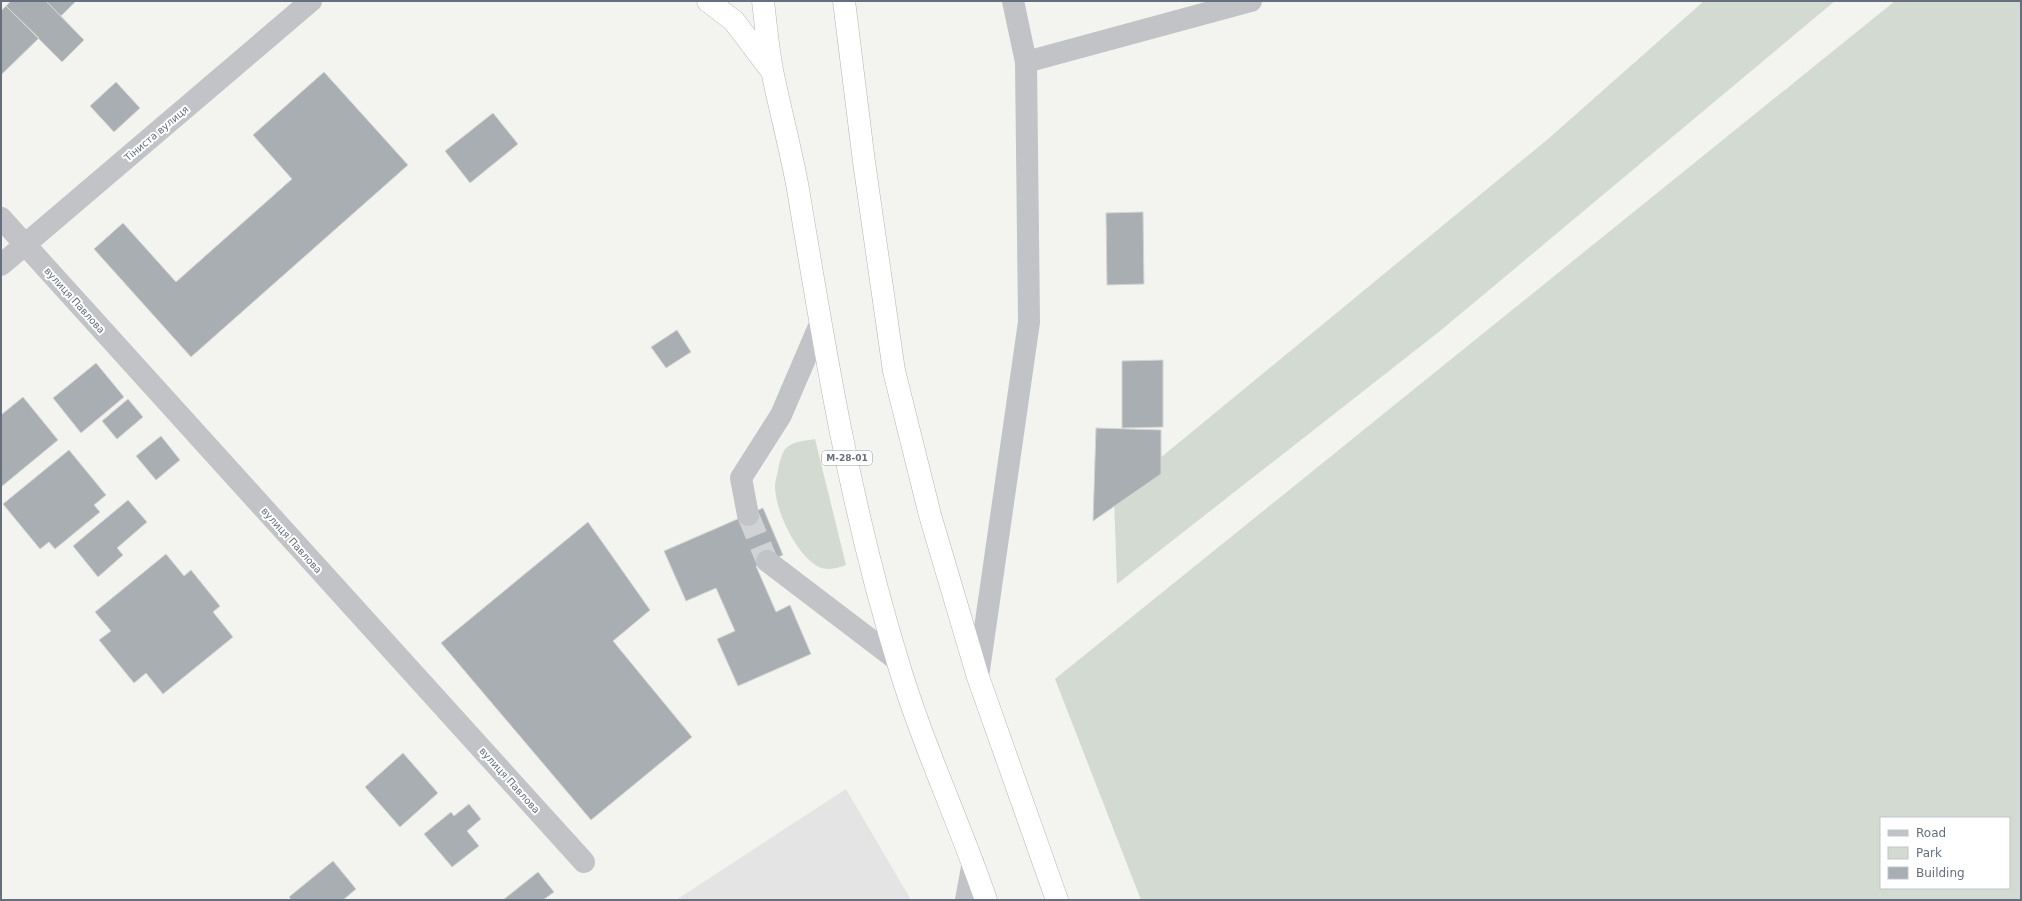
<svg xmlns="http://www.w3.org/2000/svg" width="2022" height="901" viewBox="0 0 2022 901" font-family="'DejaVu Sans',sans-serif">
<rect width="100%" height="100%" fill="#f3f3f0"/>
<!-- built -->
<path fill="#e3e4e3" d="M846,789l65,111h-235z"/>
<!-- green -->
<path fill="#d3dad1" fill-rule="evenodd" d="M1704,1h131l-395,330 -323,253 -3,-88 434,-357z
M1895,1h126v899h-880l-86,-221zM1881,818h128v70h-128z
M815,439l31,126c-9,3 -17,6 -27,2 -22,-11 -44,-56 -44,-81 0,-5 2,-10 3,-15 1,-7 3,-17 8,-23 8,-7 18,-7 29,-9z"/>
<!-- building -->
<path fill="#a9aeb3" stroke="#d4d4d2" d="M11,1h35l38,39 -22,22 -56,-56z
M46,1h30l-15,15z
M6,6l33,32 -38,37v-64z
M324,72l84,93 -217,192 -97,-108 29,-26 53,59 116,-103 -39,-44z
M116,82l24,26 -26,24 -24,-26z
M493,113l25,31 -48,39 -25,-32z
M1143,212l1,72 -37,1 -1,-72z
M677,330l14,22 -25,16 -15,-21z
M1163,360v67l-41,1v-67z
M96,363l28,34 -43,36 -28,-35z
M23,397l35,43 -57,47v-72z
M128,399l15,18 -26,22 -15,-18z
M1096,428l65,2v44l-68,47z
M161,436l19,24 -24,20 -20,-24z
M69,450l37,45 -12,10 6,7 -45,37 -6,-7 -9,7 -37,-45z
M128,500l19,22 -30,26 6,7 -25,22 -25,-31z
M763,508l20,47 -27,11 20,46 14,-7 21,49 -73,32 -21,-47 18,-8 -19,-43 -30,13 -22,-50z
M588,522l62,88 -37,31 79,96 -101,83 -150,-177z
M166,554l18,22 7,-6 29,36 -7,6 20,25 -70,57 -17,-21 -12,10 -35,-43 12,-9 -16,-19z
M403,753l35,40 -38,34 -35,-40z
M469,804l12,15 -14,12 12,15 -27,21 -28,-33 27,-22 3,4z
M333,861l23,28 -13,11h-51l-3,-3z
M538,872l16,20 -11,8h-40z"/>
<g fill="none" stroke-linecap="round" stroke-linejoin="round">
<!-- minor-tunnel -->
<path stroke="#d0d2d3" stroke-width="22" stroke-dasharray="22 11" stroke-linecap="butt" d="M748,515l19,46"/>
<!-- highway casing -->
<g stroke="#b3b5b8" stroke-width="23">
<path id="highway" d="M708,1l26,20 37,49
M763,1c3,25 5,50 10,74 8,38 18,76 25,114 26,158 52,317 99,470 24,82 61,160 89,241
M844,1l20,161 30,209 36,144 48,162 79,223"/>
</g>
<!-- minor -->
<path stroke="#c1c3c6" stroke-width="22" d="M1013,1l13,61
M1,218l583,644
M1,265l310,-264
M748,515l-7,-37 40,-63 39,-91
M767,561l130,99
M978,677l51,-355 -3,-260 225,-61
M966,900l7,-38"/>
<!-- highway -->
<use href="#highway" stroke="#fff" stroke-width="22"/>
</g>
<g text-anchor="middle" stroke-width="4" stroke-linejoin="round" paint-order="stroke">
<!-- shield labels -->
<rect fill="#fff" stroke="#939aa4" stroke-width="1" x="822" y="451" width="50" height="14" rx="3"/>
<g font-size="9" font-weight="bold" fill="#656f7d">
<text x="847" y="461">М-28-01</text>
</g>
<!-- street labels -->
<g font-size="10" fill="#656f7d" stroke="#fff">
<text transform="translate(156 133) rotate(-40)" y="4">Тіниста вулиця</text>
<text transform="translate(75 300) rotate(48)" y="4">вулиця Павлова</text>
<text transform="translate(292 540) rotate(48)" y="4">вулиця Павлова</text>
<text transform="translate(510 780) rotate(48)" y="4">вулиця Павлова</text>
</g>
</g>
<!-- border -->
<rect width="2022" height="901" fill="none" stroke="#656f7d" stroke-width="4"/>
<!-- legend -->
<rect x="1880" y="817" width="130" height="72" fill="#ffffff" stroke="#c1c5cb"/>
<rect x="1888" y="830" width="20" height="6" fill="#c1c3c6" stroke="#c1c5cb"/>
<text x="1916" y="837" font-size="12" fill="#656f7d">Road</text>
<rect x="1888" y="847" width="20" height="12" fill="#d3dad1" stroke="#c1c5cb"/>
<text x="1916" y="857" font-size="12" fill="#656f7d">Park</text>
<rect x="1888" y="867" width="20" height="12" fill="#a9aeb3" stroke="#c1c5cb"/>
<text x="1916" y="877" font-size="12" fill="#656f7d">Building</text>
</svg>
